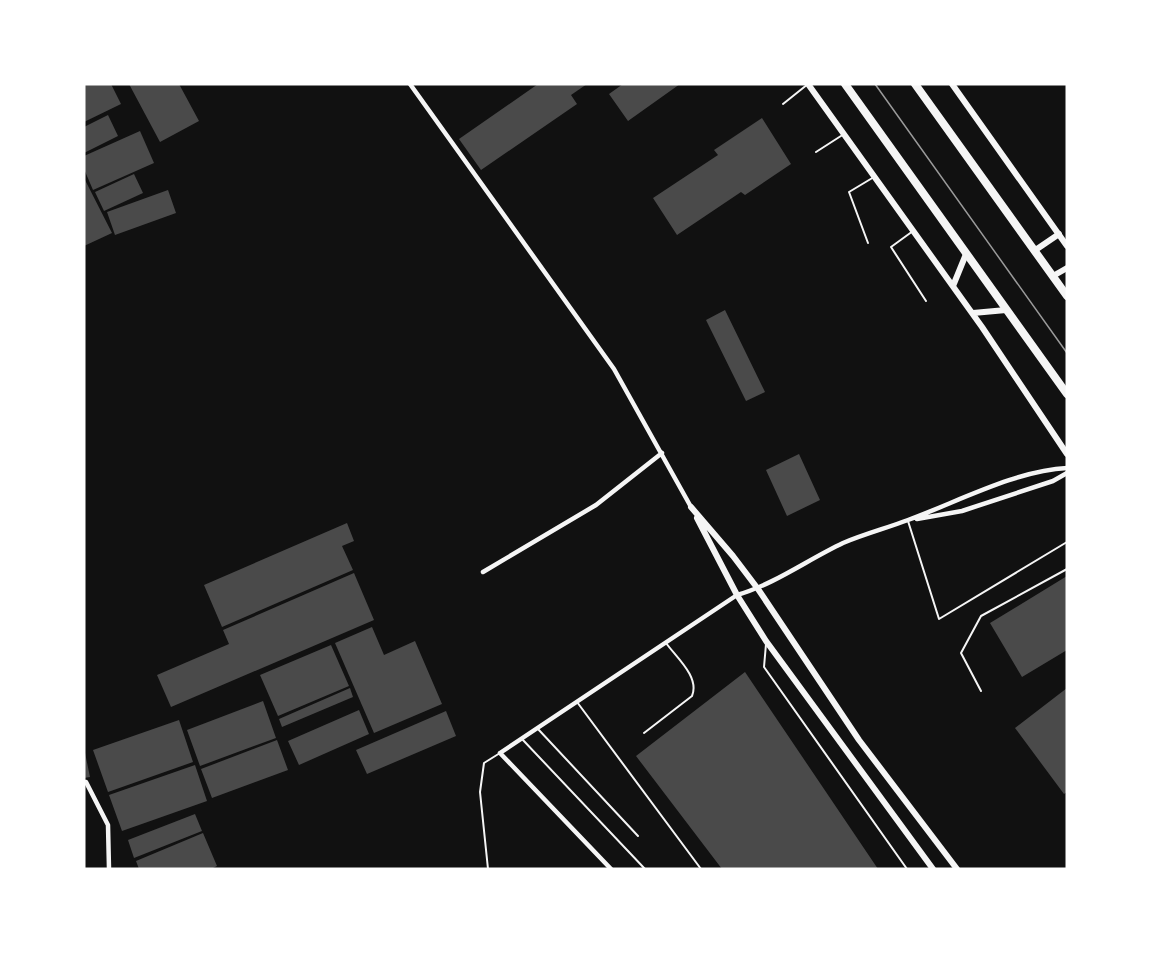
<svg xmlns="http://www.w3.org/2000/svg" width="1151" height="953" viewBox="0 0 1151 953" font-family="'PT Sans',sans-serif">
<rect width="100%" height="100%" fill="#111"/>
<!-- building -->
<path fill="#4a4a4a" d="M84,84h27l10,20 -37,18z
M129,84h50l20,37 -39,21z
M538,84h49l-16,11 6,9 -96,66 -22,-31z
M623,84h57l-52,37 -19,-27z
M108,115l10,21 -34,17v-26z
M762,118l29,46 -46,31 -4,-3 -64,43 -24,-37 65,-43 -4,-5z
M140,131l14,32 -61,27 -9,-21v-13z
M134,174l9,19 -39,18 -9,-19z
M84,178l28,55 -28,13z
M168,190l8,23 -61,22 -8,-23z
M725,310l40,82 -19,9 -40,-81z
M799,454l21,46 -33,16 -21,-46z
M347,523l7,18 -12,5 11,24 -131,57 -18,-42z
M354,573l20,47 -203,87 -14,-32 72,-31 -6,-14z
M1067,576v74l-45,27 -32,-54z
M372,627l12,28 31,-14 27,63 -68,29 -39,-90z
M331,645l18,41 -71,30 -18,-41z
M745,672l133,197h-156l-86,-113z
M350,688l3,9 -71,30 -3,-8z
M1067,688v104l-3,2 -49,-66z
M263,701l13,37 -76,28 -13,-36z
M359,710l10,24 -70,31 -11,-24z
M446,711l10,25 -89,38 -11,-24z
M179,720l14,42 -85,30 -15,-42z
M277,740l11,30 -76,28 -11,-29z
M84,748l6,29 -6,1z
M195,765l12,36 -85,30 -13,-36z
M195,814l7,17 -68,27 -6,-18z
M203,833l14,33 -6,3h-72l-3,-8z"/>
<g fill="none" stroke-linecap="round" stroke-linejoin="round">
<!-- service -->
<path stroke="#f5f5f5" stroke-width="2" d="M783,104l25,-20
M816,152l28,-18
M913,231l-22,16 35,54
M868,243l-19,-51 25,-15
M908,521l31,98 128,-77
M766,644l-2,23 143,202
M981,691l-20,-38 20,-37 86,-47
M577,702l124,167
M538,729l100,107
M644,733l48,-37c8,-19 -16,-39 -26,-53
M522,739l123,130
M488,869l-8,-77 4,-29 16,-10"/>
<!-- minor -->
<path stroke="#f5f5f5" stroke-width="4.5" d="M410,84l204,285 77,138
M917,519l45,-8 91,-30 14,-8
M483,572l113,-67 66,-52
M84,782h2l22,43 1,44
M611,869l-111,-116 237,-158c38,-11 70,-35 106,-52 21,-9 44,-15 65,-23 47,-17 109,-50 159,-52"/>
<!-- tertiary -->
<path stroke="#f5f5f5" stroke-width="6" d="M808,84l174,243 85,127
M952,84l115,162
M1034,251l25,-17
M1053,276l14,-8
M953,286l13,-32
M973,313l33,-3
M691,507l42,49 25,33 101,151 98,129
M697,518l40,77 29,46 167,228"/>
<!-- trunk -->
<path stroke="#f5f5f5" stroke-width="8" d="M845,84l222,310
M915,84l152,212"/>
<!-- tram -->
<path stroke="#9a9a9a" stroke-width="1.5" d="M875,84l192,269"/>
</g>
<!-- border -->
<rect width="1151" height="953" fill="none" stroke="#ffffff" stroke-width="171"/>
</svg>
